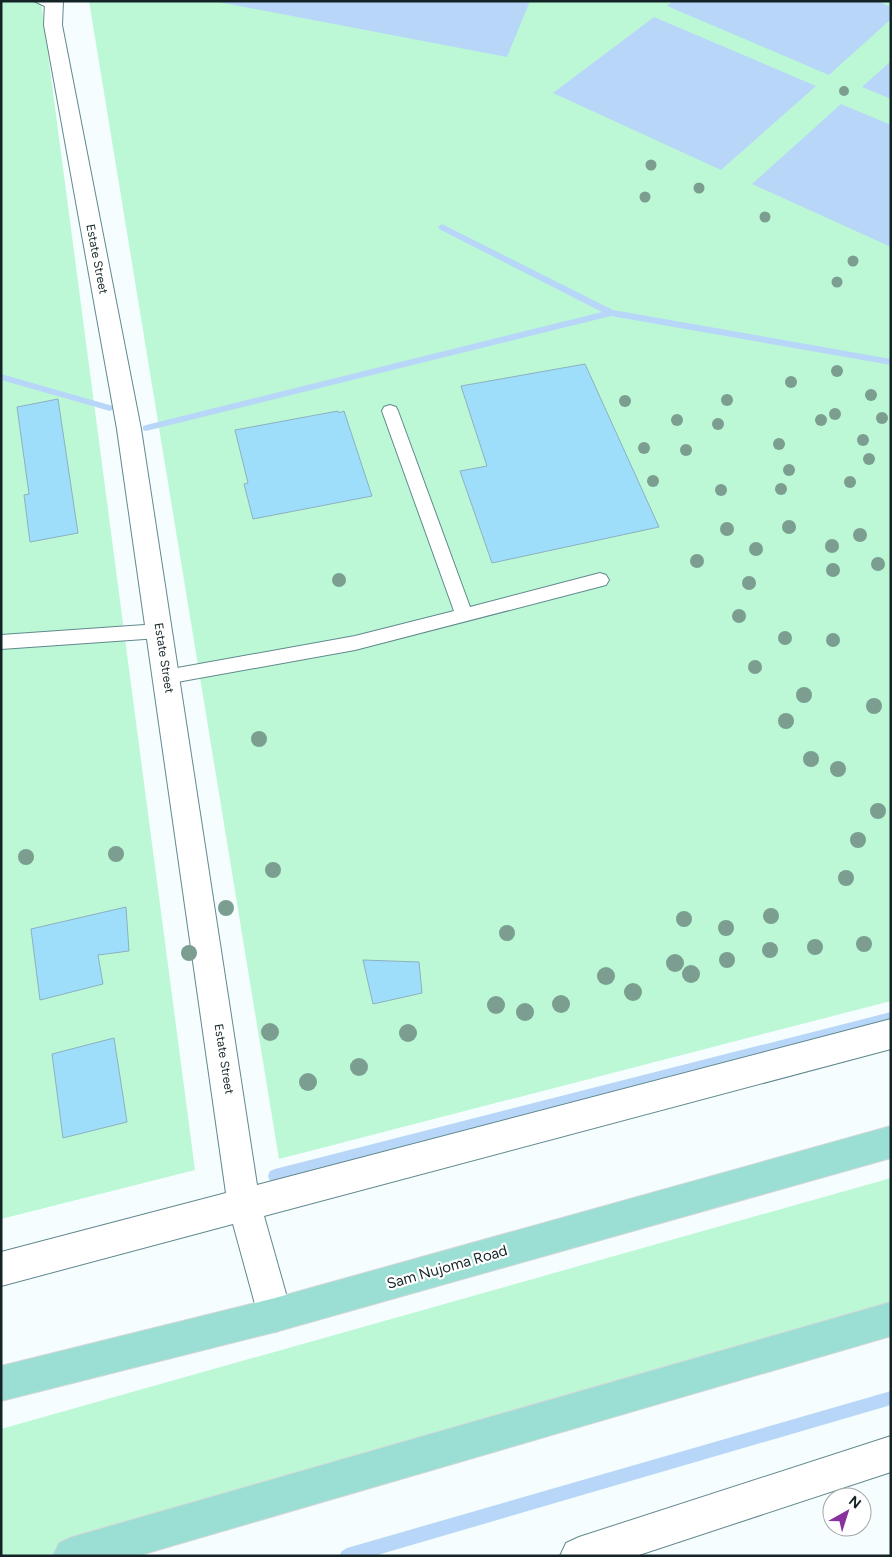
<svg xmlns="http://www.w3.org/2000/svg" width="892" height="1557" viewBox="0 0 892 1557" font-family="Figtree,sans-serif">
<rect width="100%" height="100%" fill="#f5fdfe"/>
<!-- green -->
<path fill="#bcf8d6" d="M1,1h40l154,1169 -194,49z
M89,1h802v1000l-612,158z
M891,1178v137l-786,241h-104v-127z"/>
<!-- water -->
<path fill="#b8d7f8" d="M213,1h317l-23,56z
M673,1h204l14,6v12l-62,56 -162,-69z
M654,17l162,69 -95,84 -168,-77z
M891,61v38l-29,-12z
M841,104l50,21v122l-139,-63z"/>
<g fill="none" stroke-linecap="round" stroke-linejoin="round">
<!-- stream -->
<path fill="#b8d7f8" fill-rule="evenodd" d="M442,224l171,86 278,49v6l-280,-49 -465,115 -3,-1v-4l3,-1 456,-113 -163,-83 -1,-2z
M1,374l112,32 2,2 -5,3 -109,-31z
M891,1012v12l-616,159 -5,-2 -2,-5 2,-5 5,-2z
M891,1391v14l-517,151h-35l3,-5 5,-3z"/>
</g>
<!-- building -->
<path fill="#9fdefb" stroke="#8db0c0" d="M585,364l74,163 -167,36 -32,-92 27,-5 -26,-80z
M58,399l20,134 -48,9 -6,-47 5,-1 -12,-87z
M338,411l1,2 5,-2 28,85 -119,23 -9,-35 4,-1 -13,-53z
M126,907l3,44 -31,4 5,29 -63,16 -9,-71z
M363,960l56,2 3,31 -49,11z
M114,1038l13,84 -64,16 -11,-84z"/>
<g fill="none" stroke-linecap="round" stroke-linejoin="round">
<!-- lane casing -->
<g stroke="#61898e" stroke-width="2">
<path id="lane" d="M34,1h18l7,5 -6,4z
M390,405l6,2 2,4 72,196 130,-34 6,2 3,5 -3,5 -251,65 -189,34 -6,-2 -3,-5 3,-5 6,-2 189,-34 99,-25 -72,-200 2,-4z
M159,624l6,2 3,5 -3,5 -6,2 -158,11v-14z"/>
</g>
<!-- street casing -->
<g stroke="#61898e" stroke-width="2">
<path id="street" d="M45,1h18l-1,24 79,404 116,756 634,-166v30l-627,167 28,99 -5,12 -12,5 -12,-5 -5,-12 -25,-91 -232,62v-34l225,-59 -109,-764 -73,-404z
M891,1436v36l-255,84h-76l6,-13 13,-6z"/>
</g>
<!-- primary casing -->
<g stroke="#d5d8d8" stroke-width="2">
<path id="primary" d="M891,1126v32l-616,174 -274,69v-35l274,-68z
M891,1302v34l-754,220h-84l6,-13 13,-6z"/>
</g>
<!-- lane -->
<use href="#lane" fill="#fff" fill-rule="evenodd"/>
<!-- street -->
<use href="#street" fill="#fff" fill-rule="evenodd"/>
<!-- primary -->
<use href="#primary" fill="#9aded4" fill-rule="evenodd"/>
</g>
<!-- trees -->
<g fill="#7b9e91">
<circle cx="844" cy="91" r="5"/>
<circle cx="651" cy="165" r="5.5"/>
<circle cx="699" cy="188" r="5.5"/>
<circle cx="645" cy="197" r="5.5"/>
<circle cx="765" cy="217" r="5.5"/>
<circle cx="853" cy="261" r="5.5"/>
<circle cx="837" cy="282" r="5.5"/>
<circle cx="837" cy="371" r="6"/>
<circle cx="791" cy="382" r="6"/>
<circle cx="871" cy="395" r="6"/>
<circle cx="727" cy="400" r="6"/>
<circle cx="625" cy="401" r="6"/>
<circle cx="835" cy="414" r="6"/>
<circle cx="882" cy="418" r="6"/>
<circle cx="677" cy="420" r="6"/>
<circle cx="821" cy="420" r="6"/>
<circle cx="718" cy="424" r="6"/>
<circle cx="863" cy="440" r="6"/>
<circle cx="779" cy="444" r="6"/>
<circle cx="644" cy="448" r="6"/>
<circle cx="686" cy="450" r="6"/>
<circle cx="869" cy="459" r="6"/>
<circle cx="789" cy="470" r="6"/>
<circle cx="653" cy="481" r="6"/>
<circle cx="850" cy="482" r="6"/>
<circle cx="781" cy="489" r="6"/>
<circle cx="721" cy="490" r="6"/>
<circle cx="789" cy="527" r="7"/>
<circle cx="727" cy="529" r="7"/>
<circle cx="860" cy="535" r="7"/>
<circle cx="832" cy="546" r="7"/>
<circle cx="756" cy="549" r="7"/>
<circle cx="697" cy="561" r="7"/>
<circle cx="878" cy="564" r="7"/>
<circle cx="833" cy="570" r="7"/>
<circle cx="339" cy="580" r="7"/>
<circle cx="749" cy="583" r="7"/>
<circle cx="739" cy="616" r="7"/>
<circle cx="785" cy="638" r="7"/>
<circle cx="833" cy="640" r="7"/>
<circle cx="755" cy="667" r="7"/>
<circle cx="804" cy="695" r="8"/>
<circle cx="874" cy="706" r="8"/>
<circle cx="786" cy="721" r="8"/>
<circle cx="259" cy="739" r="8"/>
<circle cx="811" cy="759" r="8"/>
<circle cx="838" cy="769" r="8"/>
<circle cx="878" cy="811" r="8"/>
<circle cx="858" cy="840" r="8"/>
<circle cx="116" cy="854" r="8"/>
<circle cx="26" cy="857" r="8"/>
<circle cx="273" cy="870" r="8"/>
<circle cx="846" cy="878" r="8"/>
<circle cx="226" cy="908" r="8"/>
<circle cx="771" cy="916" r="8"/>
<circle cx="684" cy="919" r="8"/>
<circle cx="726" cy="928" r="8"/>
<circle cx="507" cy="933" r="8"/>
<circle cx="864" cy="944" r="8"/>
<circle cx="815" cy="947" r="8"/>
<circle cx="770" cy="950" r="8"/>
<circle cx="189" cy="953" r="8"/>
<circle cx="727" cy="960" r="8"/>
<circle cx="675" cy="963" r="9"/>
<circle cx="691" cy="974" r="9"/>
<circle cx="606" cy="976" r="9"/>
<circle cx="633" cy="992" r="9"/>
<circle cx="561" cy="1004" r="9"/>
<circle cx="496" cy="1005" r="9"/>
<circle cx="525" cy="1012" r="9"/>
<circle cx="270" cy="1032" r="9"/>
<circle cx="408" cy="1033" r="9"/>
<circle cx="359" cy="1067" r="9"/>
<circle cx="308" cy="1082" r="9"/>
</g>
<g text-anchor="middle" stroke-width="4.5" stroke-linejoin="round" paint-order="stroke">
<!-- street labels -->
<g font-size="12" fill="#142426" stroke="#fff">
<text transform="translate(97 259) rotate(79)" y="4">Estate Street</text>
<text transform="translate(164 658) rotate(81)" y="4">Estate Street</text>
<text transform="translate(224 1059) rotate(81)" y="4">Estate Street</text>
</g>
<!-- near-street labels -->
<g font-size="15" fill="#142426" stroke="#fff">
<text transform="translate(447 1267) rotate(-16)" y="5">Sam Nujoma Road</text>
</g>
</g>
<!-- border -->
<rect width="892" height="1557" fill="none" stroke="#142426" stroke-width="5"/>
<!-- north arrow -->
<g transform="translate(847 1512) rotate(39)"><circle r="24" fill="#ffffff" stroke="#a1a7a8"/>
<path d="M0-4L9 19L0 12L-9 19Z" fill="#89319e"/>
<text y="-8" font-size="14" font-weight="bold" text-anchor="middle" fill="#142426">N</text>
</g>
</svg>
